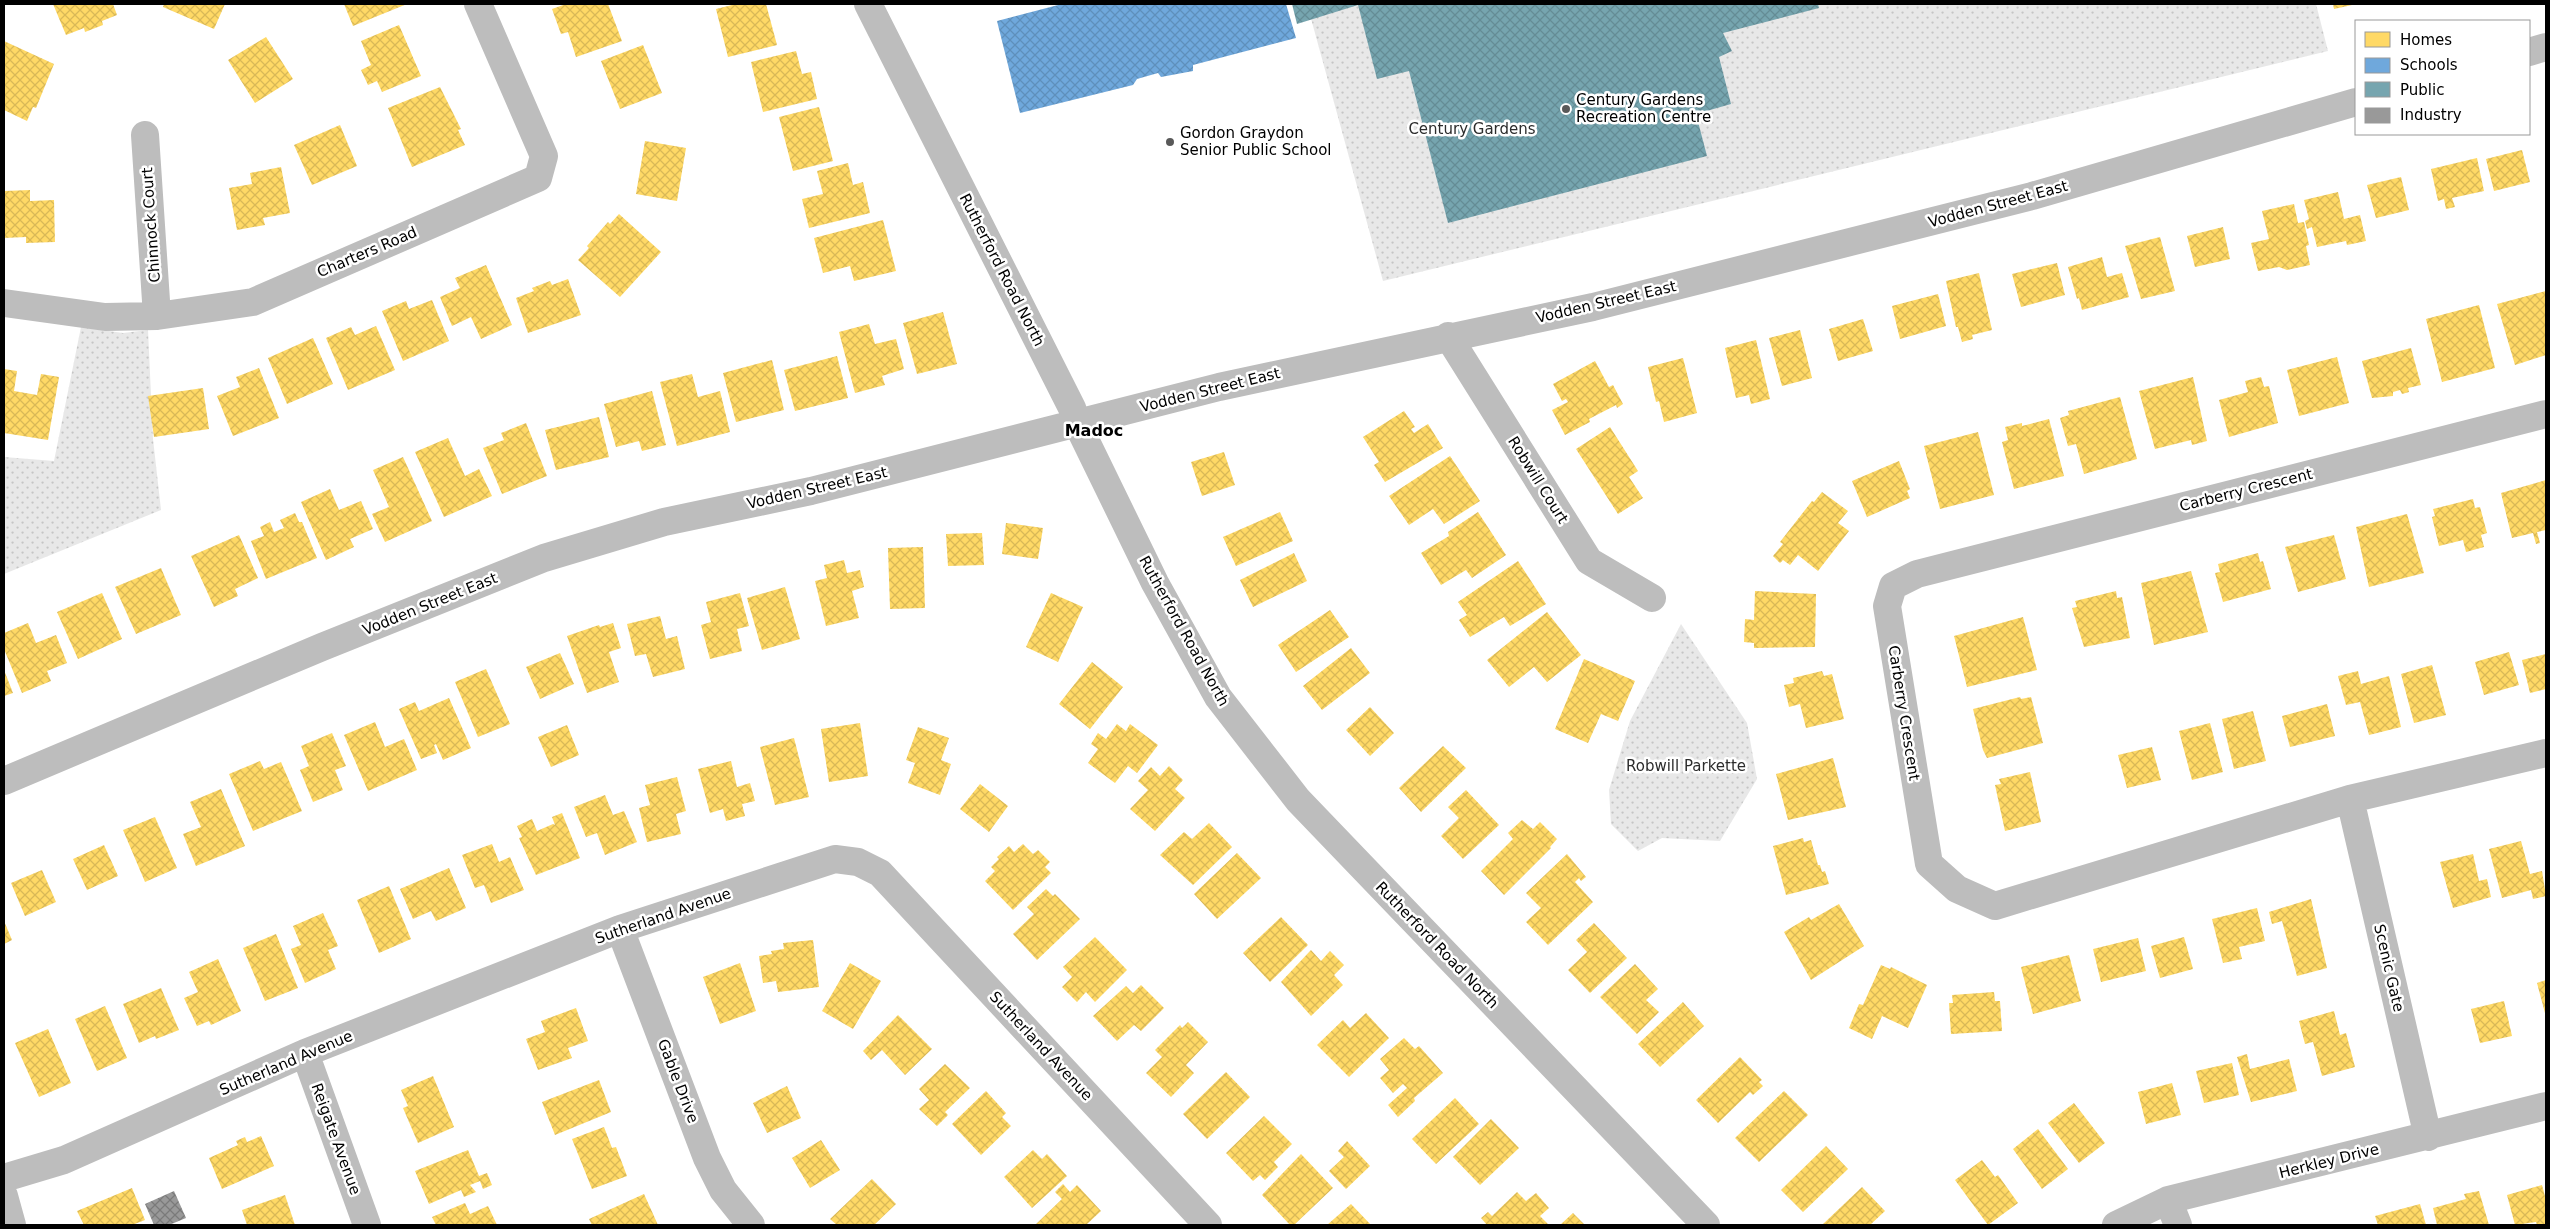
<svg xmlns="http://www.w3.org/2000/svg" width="2550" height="1229" viewBox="0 0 2550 1229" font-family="'DejaVu Sans',sans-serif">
<defs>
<pattern id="park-dots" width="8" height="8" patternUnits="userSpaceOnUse" patternTransform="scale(1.25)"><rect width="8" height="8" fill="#e8e8e8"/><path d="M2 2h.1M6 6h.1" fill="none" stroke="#c5c5c5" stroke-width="1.8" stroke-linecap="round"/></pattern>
<pattern id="homes-cross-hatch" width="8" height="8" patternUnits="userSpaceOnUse" patternTransform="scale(1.25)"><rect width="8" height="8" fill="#ffd966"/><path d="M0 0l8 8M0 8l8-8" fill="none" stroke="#d9b857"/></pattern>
<pattern id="schools-cross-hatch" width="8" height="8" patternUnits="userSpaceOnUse" patternTransform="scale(1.25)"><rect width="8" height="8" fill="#6fa8dc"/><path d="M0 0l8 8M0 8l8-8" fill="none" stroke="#5e8fbb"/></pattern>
<pattern id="public-cross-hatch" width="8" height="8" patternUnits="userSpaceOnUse" patternTransform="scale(1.25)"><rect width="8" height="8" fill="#76a5af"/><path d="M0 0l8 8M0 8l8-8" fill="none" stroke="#648c95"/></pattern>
<pattern id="industry-cross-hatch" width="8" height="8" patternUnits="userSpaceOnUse" patternTransform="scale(1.25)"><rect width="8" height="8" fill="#999"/><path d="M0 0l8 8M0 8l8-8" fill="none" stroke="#7a7a7a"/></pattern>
</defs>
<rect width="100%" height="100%" fill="#fff"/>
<!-- park -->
<path fill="url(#park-dots)" d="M1307,4h1009l12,47 -945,230z
M81,327l42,6 25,-3 5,109 8,71 -157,64v-117l50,4z
M1681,624l66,99 10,56 -37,62 -58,-3 -24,13 -27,-27 -2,-34 21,-69z"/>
<!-- homes -->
<path fill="url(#homes-cross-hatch)" d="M53,4h60l4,11 -15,6 1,4 -18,7 -1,-4 -18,7z
M164,4h61l-11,25 -51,-22z
M344,4h63l-54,22z
M566,4h42l14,37 -46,16 -8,-25 -7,2 -9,-25z
M736,4h30l11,41 -49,12 -12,-48z
M2333,4h19v1l-18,4z
M399,25l22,51 -39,16 -5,-11 -9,4 -7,-15 10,-5 -10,-24z
M266,37l27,42 -38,24 -27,-43z
M4,41l50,23 -18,44 -3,-1 -6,14 -23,-11z
M643,45l19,48 -42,16 -19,-48z
M796,51l6,23 9,-2 6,27 -54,13 -12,-50z
M440,87l21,42 -3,1 7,15 -53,22 -24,-59z
M819,107l14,54 -40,10 -14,-54z
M340,125l17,41 -45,19 -18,-40z
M645,141l41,7 -9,53 -41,-7z
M2522,150l8,32 -36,9 -8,-32z
M2477,158l7,33 -32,7 3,9 -9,2 -2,-10 -6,2 -7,-32z
M848,163l5,22 10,-3 7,31 -61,15 -7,-29 21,-5 -6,-23z
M281,167l9,46 -27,5 2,7 -28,5 -8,-42 23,-4 -2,-11z
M2401,177l8,33 -33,8 -9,-33z
M30,190v11l24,-1 1,42 -29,1v-6l-22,1v-47z
M2338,192l6,27 16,-4 6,26 -19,4 -1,-4 -29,6 -5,-20 -5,2 -2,-8 4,-2 -5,-19z
M2294,204l4,19 6,-1 5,23 -3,1 4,19 -23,5 -8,-3 -21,4 -7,-28 18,-4 -7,-28z
M619,214l42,38 -41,45 -42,-37 11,-12 -2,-2 21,-24 2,2z
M883,220l13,51 -42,10 -4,-15 -27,7 -9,-35z
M2223,227l7,32 -35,8 -8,-31z
M2160,237l15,54 -34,8 -16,-53z
M2102,257l5,20 15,-4 7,24 -47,13 -3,-12 -2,1 -9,-32z
M2057,263l8,32 -44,12 -9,-33z
M486,265l26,60 -31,14 -10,-22 -19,9 -12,-29 20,-9 -5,-10z
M1979,273l13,57 -20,5 1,4 -11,3 -4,-15h-2l-10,-46z
M568,279l13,36 -53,18 -12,-35 18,-7 -2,-3 18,-7 2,4z
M2546,291v64l-31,10 -18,-61z
M1938,294l8,32 -46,13 -8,-33z
M432,300l17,41 -46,20 -21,-50 24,-10 3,8z
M2479,305l16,63 -53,14 -16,-63z
M943,312l14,52 -40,10 -14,-51z
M1863,319l10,32 -35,10 -9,-32z
M869,324l6,20 21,-5 8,30 -22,7 3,9 -30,8 -16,-61z
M376,326l19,44 -47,20 -22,-52 25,-11 4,8z
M1800,330l12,48 -30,8 -13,-48z
M313,338l20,46 -46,20 -19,-46z
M1756,340l14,59 -19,5 -2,-9 -13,3 -11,-50z
M2411,348l10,37 -13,3 1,4 -7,2 -2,-4 -7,2v4l-21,2 -10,-37z
M837,356l11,42 -53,13 -11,-41z
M2337,357l12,46 -50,13 -12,-46z
M1683,358l14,55 -33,9 -5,-21 -3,1 -8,-35z
M772,360l12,50 -48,12 -13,-49z
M1595,361l14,26 4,-2 10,19 -6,4 -1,-3 -27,14 1,3 -25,13 -13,-25 16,-8 -2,-3 -4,2 -9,-17z
M259,368l20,50 -46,18 -16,-40 23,-9 -4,-10z
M4,369l13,2 -3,20 23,4 4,-21 18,3 -11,63 -44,-7z
M692,374l6,23 22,-6 10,41 -53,14 -17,-64z
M2193,377l14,64 -15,4 -1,-5 -36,9 -16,-58z
M2261,377l3,10 5,-1 9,37 -49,14 -10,-37 29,-8 -3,-11z
M203,388l6,41 -55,8 -6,-41z
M652,391l14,54 -24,6 -3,-10 -23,6 -12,-43z
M2120,397l17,62 -53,15 -8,-30 -8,2 -8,-28 9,-3 -1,-4z
M1404,411l11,16 -4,2 3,4 14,-9 15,24 -58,34 -11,-17 5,-3 -16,-25z
M599,417l10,40 -53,13 -11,-40z
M2049,419l15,57 -50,13 -12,-47 6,-2 -3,-13 17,-4v3z
M526,423l21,53 -45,18 -19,-46 21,-8 -3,-7z
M1610,427l28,44 -9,6 14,21 -25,16 -42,-65z
M1978,432l16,63 -54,14 -16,-63z
M448,438l17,38 14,-7 13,27 -48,21 -29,-65z
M1224,452l11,33 -33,11 -11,-34z
M1450,456l30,45 -36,23 -11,-15 -24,16 -20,-29z
M403,457l29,64 -47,21 -13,-28 17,-7 -16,-37z
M1899,461l11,28 -3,2 3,7 -43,19 -15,-36z
M2546,480v50l-9,2 3,11 -4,1 -3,-11 -21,5 -11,-45z
M330,489l9,21 22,-9 12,28 -23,10 4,8 -28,13 -25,-58z
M1822,492l26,19 -10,12 11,8 -31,40 -20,-16 -8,10 -7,-5 -3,3 -7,-7 10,-12 -3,-2 32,-41 2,1z
M2473,499l2,9 5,-1 7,26 -6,2 3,12 -18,5 -3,-12 -24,6 -7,-29 3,-1 -2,-7z
M1280,512l13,29 -57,25 -13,-29z
M1478,512l28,43 -34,23 -6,-8 -25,15 -20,-32 28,-17 -1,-4z
M295,513l4,9h3l15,36 -51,21 -15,-38 13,-5 -4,-9 10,-5 4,10 10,-4 -4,-8z
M2407,514l17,59 -55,14 -13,-60z
M1006,523l37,5 -5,31 -36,-5z
M982,533l2,32 -36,1 -2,-32z
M239,535l19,43 -23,11 3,7 -24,11 -23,-51z
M2334,535l12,44 -48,13 -13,-45z
M923,547l2,61 -35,1 -2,-61z
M1294,553l13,28 -54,26 -13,-27z
M2258,553l2,9 3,-1 8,28 -48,13 -8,-29 5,-1 -2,-8z
M844,560l3,13 13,-3 4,17 -12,4 7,27 -33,8 -11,-45 12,-3 -3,-13z
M1518,561l28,43 -36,22 -6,-9 -34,20 -11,-17 8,-5 -9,-13z
M161,568l20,47 -45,19 -21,-47z
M2191,571l17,61 -54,13 -13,-62z
M785,587l15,52 -38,11 -15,-52z
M1755,591l61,3 -1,53 -61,1v-5l-10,-1 1,-23 9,1z
M2116,591l1,7 5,-1 8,41 -46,9 -12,-39 5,-1 -2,-6z
M102,593l20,46 -44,20 -21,-47z
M740,593l9,33 -12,3 5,22 -32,8 -9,-34 10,-3 -5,-20z
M1051,593l32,14 -25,55 -32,-15z
M1330,610l19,27 -53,35 -18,-27z
M1547,612l34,43 -34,27 -13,-15 -25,20 -22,-27z
M660,616l6,23 11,-3 8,33 -32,8 -7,-23 -11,2 -8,-32z
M2023,617l14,53 -70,17 -13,-51z
M28,623l8,20 20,-8 11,28 -20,8 4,10 -29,12 -18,-44v-16z
M613,623l8,25 -12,4 10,30 -32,11 -20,-57 32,-11 1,2z
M1351,648l19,25 -48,37 -19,-24z
M2509,652l10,33 -35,10 -9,-33z
M560,653l14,31 -34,15 -14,-32z
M2546,654v35l-16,4 -8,-33z
M1584,659l51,22 -17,40 -17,-7 -13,29 -33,-14z
M1092,662l31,25 -33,42 -31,-25z
M2432,665l14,50 -32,8 -13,-49z
M486,669l24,55 -32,13 -23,-55z
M4,670l9,23 -9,3z
M1822,671l2,5 8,-2 12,45 -38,9 -6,-24 -11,3 -5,-22 10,-2 -1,-5z
M2358,671l3,13 28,-8 12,51 -32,8 -9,-33 -14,3 -8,-29z
M2020,697l1,2 10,-2 12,46 -56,15 -4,-8 -10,-41z
M449,698l22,50 -28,12 -7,-16 -2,1 3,8 -16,6 -22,-50 16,-7 4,9z
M2327,704l8,32 -45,11 -8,-31z
M1370,707l24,26 -24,23 -24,-26z
M2253,711l13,50 -32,8 -12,-50z
M375,722l10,25 19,-8 13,31 -49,21 -24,-56z
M860,723l8,53 -39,6 -8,-53z
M2210,723l13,49 -31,8 -13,-49z
M1117,724l9,7 4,-7 28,21 -21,28 -9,-7 -13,17 -27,-20 10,-14 -7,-5 7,-11 8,6z
M567,725l12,30 -28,12 -13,-30z
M918,727l31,11 -8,22 10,4 -11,31 -32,-12 7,-20 -9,-3z
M332,733l14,33 -11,4 8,20 -30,12 -13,-32 9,-4 -8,-20z
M794,738l15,59 -34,8 -15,-58z
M1443,746l23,22 -45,44 -22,-24z
M2152,747l9,33 -34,8 -9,-33z
M1833,758l13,49 -58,13 -12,-46z
M260,761l4,8 17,-7 21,49 -49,20 -24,-57z
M731,761l6,26 13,-4 5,18 -13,3 3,12 -19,5 -3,-12 -13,4 -12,-44z
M1169,766l14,14 -8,9 10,9 -30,33 -25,-22 18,-19 -10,-9 13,-14 9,9z
M2030,772l11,50 -36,9 -10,-46 6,-1 -2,-5z
M677,777l9,34 -10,3 5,20 -34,8 -8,-34 11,-3 -5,-20z
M980,784l28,22 -19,26 -29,-23z
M221,789l24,57 -49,20 -13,-32 18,-7 -11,-25z
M1466,790l33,35 -36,34 -22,-23 18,-18 -11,-11z
M605,795l8,20 11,-4 13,31 -32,13 -8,-22 -11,4 -12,-30z
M562,813l18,45 -44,17 -17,-37 3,-1 -5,-11 15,-7 5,12 16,-7 2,1 -3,-8z
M155,817l22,51 -32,14 -22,-52z
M1522,820l11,9 7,-7 17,17 -7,8 1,1 -47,47 -23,-24 32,-32 -5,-6z
M1209,823l23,24 -39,38 -33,-30 24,-23 8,7z
M1803,838l1,4 7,-2 7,25h2l2,7 3,-1 4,13 -43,11 -13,-49z
M2521,841l9,33 12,-3 4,25 -13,3 -2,-9 -29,8 -13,-49z
M492,844l7,18 11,-5 14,33 -33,13 -7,-18 -9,3 -13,-33z
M1023,844l10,10 5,-4 12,12 -5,5 6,6 -38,37 -28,-29 10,-10 -4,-4 8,-8 -2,-2 12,-11 5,6z
M104,845l14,31 -31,14 -14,-31z
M1237,853l24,25 -44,41 -23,-25z
M1567,854l19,23 -5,4 -2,-3 -4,4 18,20 -45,43 -22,-23 15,-14 -15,-15z
M2473,854l6,27 8,-2 4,18 -38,11 -13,-46z
M449,868l17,40 -30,13 -5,-10 -18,8 -13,-30z
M42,870l14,32 -31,14 -14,-33z
M389,886l22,53 -32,14 -22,-53z
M1046,889l7,7 2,-2 25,25 -43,41 -24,-26 21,-20 -7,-7z
M2311,899l16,69 -30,8 -15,-55 -10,3 -3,-12z
M1839,904l25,42 -53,34 -27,-48 25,-15 2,3z
M2257,908l8,33 -26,6 3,12 -19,4 -11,-44z
M323,913l15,33 -10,4 8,19 -31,14 -14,-34 10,-4 -8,-19z
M1281,917l27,28 -38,37 -27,-29z
M4,921l8,19 -8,4z
M1594,923l33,35 -37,35 -22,-23 19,-18 -11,-12z
M276,934l22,54 -33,13 -22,-53z
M1095,937l32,33 -32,32 -9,-10 -9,10 -15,-15 10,-10 -9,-10z
M2184,937l9,32 -33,9 -9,-32z
M2138,938l8,33 -45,11 -8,-33z
M813,940l6,47 -41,5 -2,-11 -13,2 -4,-27 13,-2 -1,-3 13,-2 -1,-6z
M1311,950l10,11 9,-10 14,14 -10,10 9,10 -32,31 -30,-34z
M2069,955l12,46 -48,13 -12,-47z
M218,959l23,52 -30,14 -2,-4 -12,5 -13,-28 14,-6 -9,-20z
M740,963l16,48 -36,13 -17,-47z
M850,963l31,18 -28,48 -31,-18z
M1635,964l23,25 -12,11 13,12 -22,22 -37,-37z
M1881,965l9,4 1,-2 36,18 -19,43 -26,-12 -10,23 -23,-11 10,-24 4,1z
M2546,980v37l-9,-34z
M1141,985l23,23 -23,23 -7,-6 -17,16 -24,-25 33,-30 7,7z
M161,988l18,42 -23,9 -1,-3 -16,7 -16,-39z
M1994,992l1,9h5l2,30 -51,3 -2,-31h4l-1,-8z
M2504,1001l8,35 -32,7 -9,-34z
M1683,1002l21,24 -44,41 -22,-23z
M105,1006l22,52 -30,13 -22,-52z
M576,1008l12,33 -20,7 4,10 -34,12 -12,-31 19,-7 -4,-11z
M2334,1011l6,24 6,-2 9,34 -33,9 -9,-34 -8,2 -6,-23z
M1366,1013l23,25 -40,39 -32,-32 26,-25 7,8z
M898,1015l34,34 -27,26 -23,-25 -11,10 -8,-9z
M1188,1022l20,20 -22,23 8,8 -23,24 -25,-24 16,-16 -7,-7 25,-25 2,3z
M48,1029l23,54 -32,14 -24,-54z
M1404,1038l11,11 4,-3 24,27 -29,25 1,3 -17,16 -10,-12 19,-17 -4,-4 -10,9 -13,-15 9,-8 -9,-11z
M2247,1054l3,15 39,-10 8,32 -46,11 -14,-45z
M1740,1057l22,23 -3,2 4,4 -10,9 -3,-3 -32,31 -22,-23z
M2232,1063l7,32 -35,8 -8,-32z
M945,1064l25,24 -25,24 3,3 -11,11 -18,-17 10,-9 -10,-11z
M1226,1072l24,25 -43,42 -24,-25z
M433,1076l21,51 -36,16 -15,-35 5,-2 -7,-16z
M599,1080l12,32 -56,23 -13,-33z
M2172,1083l9,32 -35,9 -8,-32z
M787,1086l14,32 -34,15 -14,-30z
M986,1091l20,22 -4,4 9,9 -30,29 -29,-31z
M1784,1091l24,24 -49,47 -24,-24z
M1455,1098l24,26 -43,40 -24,-25z
M2074,1103l31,40 -26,20 -31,-40z
M1264,1116l28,28 -18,18 4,5 -13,13 -5,-5 -7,6 -27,-28z
M1491,1119l28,29 -39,37 -27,-28z
M604,1127l8,21 4,-1 11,29 -35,13 -20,-50z
M2038,1129l30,40 -26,20 -29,-40z
M261,1136l13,30 -52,23 -13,-31 29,-13 -2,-4 9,-4 2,5z
M821,1140l19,30 -30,18 -18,-30z
M1347,1141l23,25 -24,23 -17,-18 15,-14 -6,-6z
M1826,1146l22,23 -45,43 -22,-22z
M468,1150l11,26 8,-3 5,12 -9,4 -3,-8 -10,4 6,7 -12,5 -3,-7 -32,14 -14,-33z
M1033,1150l9,9 5,-5 20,22 -35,32 -28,-31z
M1301,1154l32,34 -39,37h-4l-28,-30z
M1982,1160l13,17 3,-2 20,28 -30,22 -33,-45z
M872,1179l24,25 -22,21h-37l-7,-6z
M1063,1184l7,8 7,-7 24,26 -15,14h-51l27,-26 -7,-7z
M2542,1185l4,15v25h-9l-1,-3 -21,3 -8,-30z
M1862,1187l23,24 -15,14h-48z
M132,1188l13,32 -13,5h-48l-7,-14z
M2479,1191l10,34h-52l-4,-17 33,-9 -2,-5z
M1517,1192l9,9 10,-8 13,15 -9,8 9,9h-62l-6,-7 7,-6 4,4z
M644,1194l14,31h-66l-3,-6z
M285,1195l10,30h-48l-5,-15z
M465,1203l5,11 18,-8 9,19h-61l-4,-8z
M1351,1204l20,21h-44z
M2420,1204l6,21h-48l-3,-9z
M1573,1213l12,12h-25z"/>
<!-- schools -->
<path fill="url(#schools-cross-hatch)" d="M1062,4h224l10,34 -103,27v6l-32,6 -3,-4 -21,6 -4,6 -113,28 -23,-92z"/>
<!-- public -->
<path fill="url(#public-cross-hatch)" d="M1292,4h526l1,4 -96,25 9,18 -13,6 12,47 -35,10 11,42 -259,67 -39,-152 -32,8 -19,-74 -61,19z"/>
<!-- industry -->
<path fill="url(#industry-cross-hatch)" d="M174,1191l12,27 -17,7h-15l-9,-21z"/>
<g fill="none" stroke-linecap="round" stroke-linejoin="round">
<!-- minor -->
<path stroke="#bdbdbd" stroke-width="28" d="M868,4l204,404 5,15 78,160 63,114 80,103 408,425
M2529,52l17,-5
M145,135l12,181
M4,303l101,14 52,-1 96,-14 285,-124 6,-22 -66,-152
M1448,336l141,225 63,37
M2546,414l-629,160 -24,12 -6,20 42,258 28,25 38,17 355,-107 196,-46
M4,781l318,-134 222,-89 120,-36 147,-31 408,-104 374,-80 439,-111 324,-94
M2350,799l78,338
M620,929l87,229 16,32 28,35
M305,1053l62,172
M4,1178l60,-18 241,-107 315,-124 215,-70 23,3 22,11 328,352
M4,1196l8,29
M2168,1200l10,25
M2116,1225l52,-25 378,-94"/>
</g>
<!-- markers -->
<g fill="#595959" stroke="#fff" stroke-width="2">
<circle cx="1566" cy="109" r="5"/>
<circle cx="1170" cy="142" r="5"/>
</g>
<g text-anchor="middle" stroke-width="5" stroke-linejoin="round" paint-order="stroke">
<!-- poi labels -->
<g font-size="15" fill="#000" stroke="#fff" text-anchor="start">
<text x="1576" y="105">Century Gardens<tspan x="1576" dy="17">Recreation Centre</tspan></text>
<text x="1180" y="138">Gordon Graydon<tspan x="1180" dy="17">Senior Public School</tspan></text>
</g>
<!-- park labels -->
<g font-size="15" fill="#2c2c2c" stroke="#fff">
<text x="1472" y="134">Century Gardens</text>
<text x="1686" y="771">Robwill Parkette</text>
</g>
<!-- street labels -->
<g font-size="15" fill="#000" stroke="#fff">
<text transform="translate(1998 204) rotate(-15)" y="5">Vodden Street East</text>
<text transform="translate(151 225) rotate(-94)" y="5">Chinnock Court</text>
<text transform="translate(367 252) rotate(-23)" y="5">Charters Road</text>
<text transform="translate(1002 270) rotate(63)" y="5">Rutherford Road North</text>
<text transform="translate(1606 302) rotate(-13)" y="5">Vodden Street East</text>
<text transform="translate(1210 390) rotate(-14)" y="5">Vodden Street East</text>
<text transform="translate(1538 480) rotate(58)" y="5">Robwill Court</text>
<text transform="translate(817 488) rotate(-13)" y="5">Vodden Street East</text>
<text transform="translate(2246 490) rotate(-14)" y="5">Carberry Crescent</text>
<text transform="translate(430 604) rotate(-22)" y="5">Vodden Street East</text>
<text transform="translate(1184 631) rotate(61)" y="5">Rutherford Road North</text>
<text transform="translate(1904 713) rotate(81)" y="5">Carberry Crescent</text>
<text transform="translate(663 916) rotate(-19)" y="5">Sutherland Avenue</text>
<text transform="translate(1437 945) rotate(46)" y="5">Rutherford Road North</text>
<text transform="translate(2389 968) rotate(77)" y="5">Scenic Gate</text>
<text transform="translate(1041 1046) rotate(47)" y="5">Sutherland Avenue</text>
<text transform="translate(286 1063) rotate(-23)" y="5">Sutherland Avenue</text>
<text transform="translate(678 1081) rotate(69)" y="5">Gable Drive</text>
<text transform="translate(336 1139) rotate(70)" y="5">Reigate Avenue</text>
<text transform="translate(2329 1161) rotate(-14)" y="5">Herkley Drive</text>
</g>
<!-- neighbourhood labels -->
<g font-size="16" font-weight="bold" fill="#000" stroke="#fff">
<text x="1094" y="436">Madoc</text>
</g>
</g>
<!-- border -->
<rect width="2550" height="1229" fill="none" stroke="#000000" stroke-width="10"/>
<!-- legend -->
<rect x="2355" y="20" width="175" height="115" fill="#ffffff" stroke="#999999"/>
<rect x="2365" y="32" width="25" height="15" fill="#ffd966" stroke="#999999"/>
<text x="2400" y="45" font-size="15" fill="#000000">Homes</text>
<rect x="2365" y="58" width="25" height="15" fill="#6fa8dc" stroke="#999999"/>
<text x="2400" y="70" font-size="15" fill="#000000">Schools</text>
<rect x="2365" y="82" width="25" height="15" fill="#76a5af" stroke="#999999"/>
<text x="2400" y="95" font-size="15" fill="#000000">Public</text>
<rect x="2365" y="108" width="25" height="15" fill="#999999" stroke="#999999"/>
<text x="2400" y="120" font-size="15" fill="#000000">Industry</text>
</svg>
